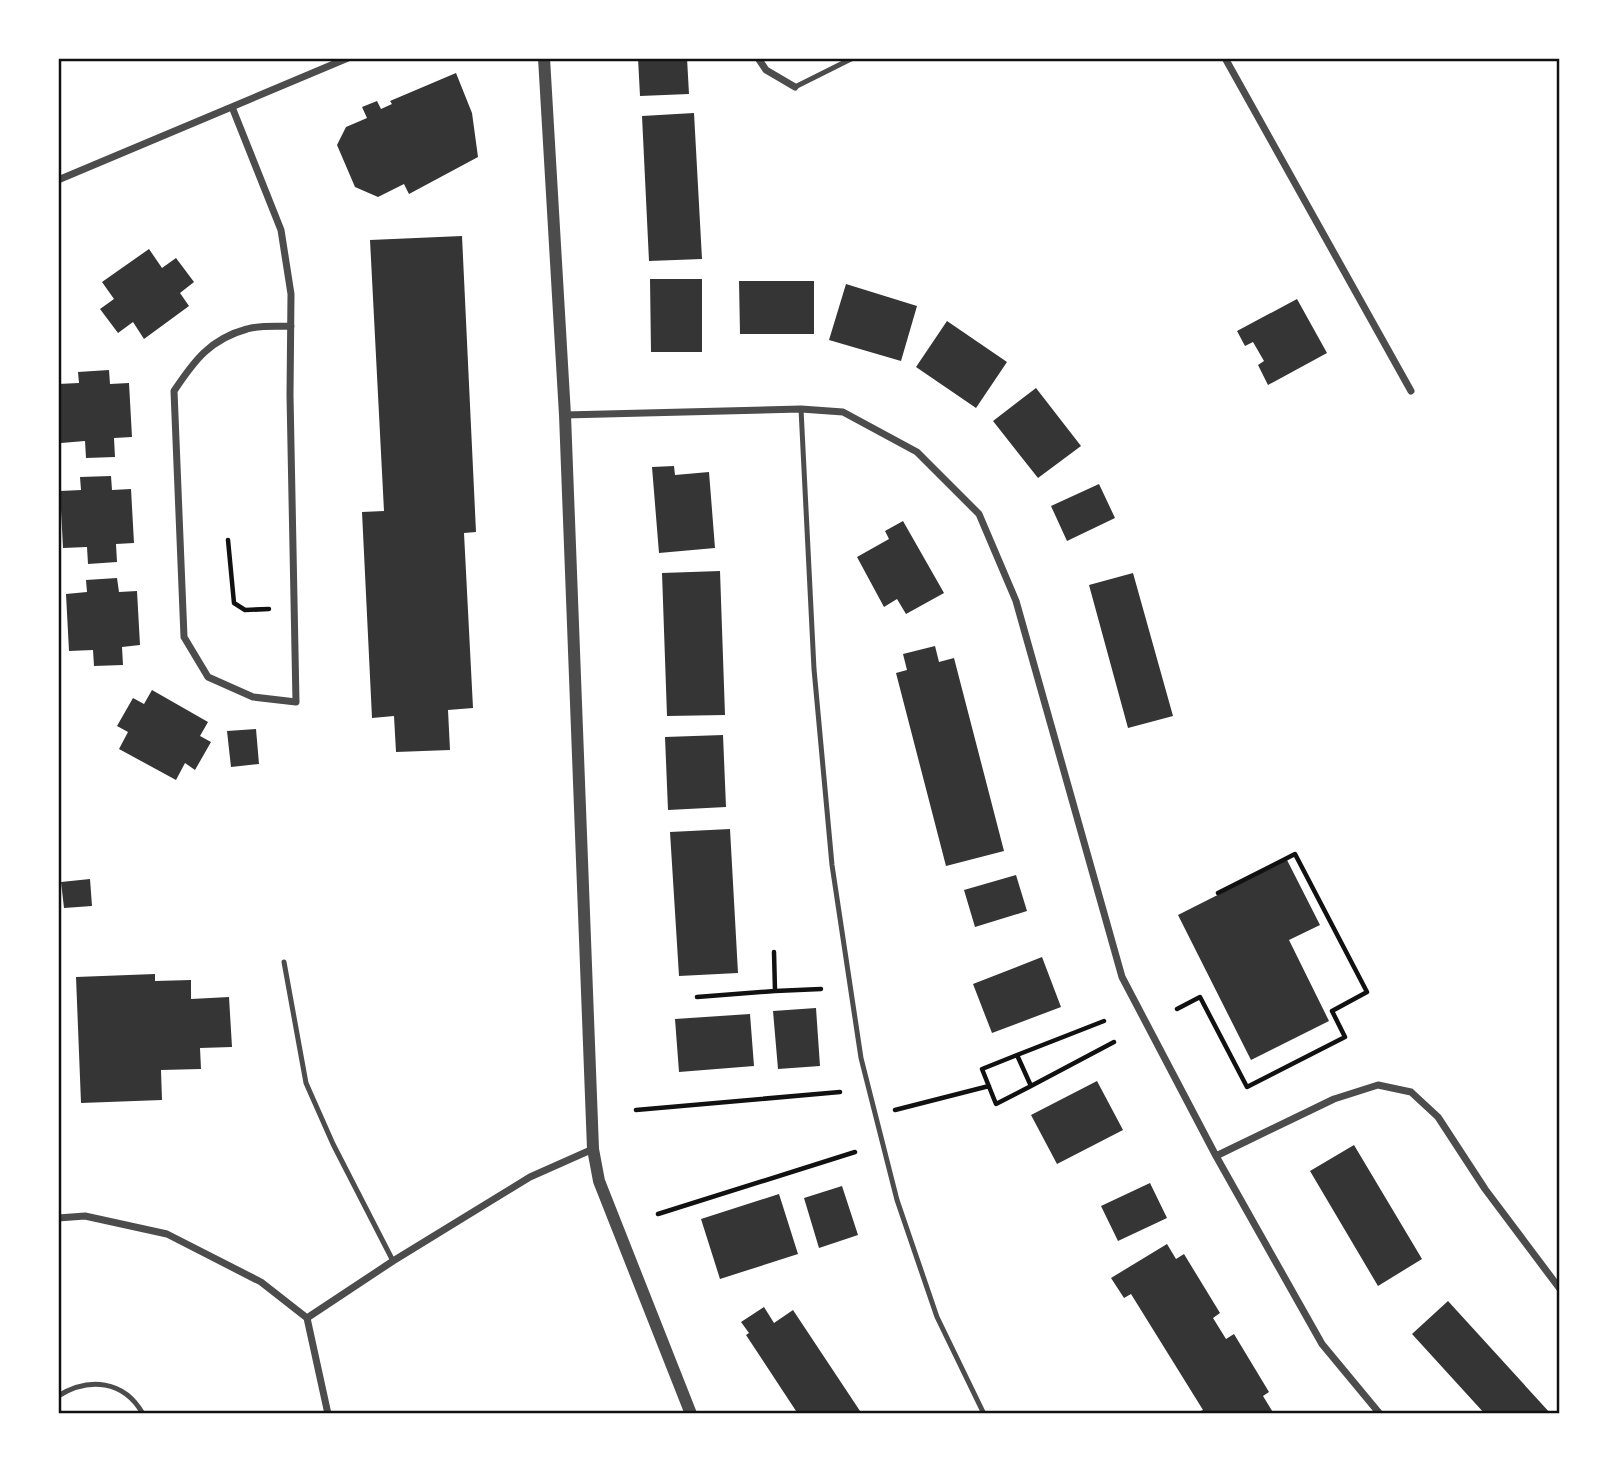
<svg xmlns="http://www.w3.org/2000/svg" width="1618" height="1472" viewBox="0 0 1618 1472" font-family="Lato,sans-serif">
<rect width="100%" height="100%" fill="#fff"/>
<!-- building -->
<path fill="#353535" d="M638,58h49l2,36 -49,2z
M456,73l16,40 6,44 -69,37 -5,-10 -26,13 -23,-10 -18,-42 9,-18 21,-9 -5,-11 15,-6 4,8 11,-5 -2,-3z
M694,113l8,146 -53,2 -7,-145z
M462,236l14,296 -12,1 9,175 -25,2 2,40 -54,2 -2,-36 -22,2 -10,-206 22,-1 -14,-271z
M149,249l13,19 14,-10 18,24 -14,11 9,13 -45,33 -11,-17 -15,11 -18,-24 14,-10 -12,-17z
M650,279h52v73h-51z
M739,281h75v53h-74z
M846,284l71,22 -16,55 -72,-21z
M1297,299l30,54 -59,32 -10,-20 6,-4 -11,-19 -8,4 -8,-15z
M947,321l60,41 -31,46 -60,-41z
M109,370l1,14 19,-1 3,54 -18,1 1,19 -29,1 -1,-17 -24,2 -3,-59 21,-1 -1,-11z
M1036,388l45,58 -43,32 -45,-57z
M674,466l1,9 34,-3 6,76 -56,5 -7,-86z
M111,476l1,14 19,-1 3,54 -18,1 1,18 -29,2 -1,-17 -24,1 -3,-57 21,-1 -1,-13z
M1099,484l16,34 -48,23 -16,-35z
M903,521l41,72 -38,21 -9,-15 -13,8 -27,-50 32,-18 -4,-8z
M720,571l5,144 -58,1 -5,-143z
M1133,573l40,143 -45,12 -39,-143z
M117,578l2,14 18,-1 3,54 -18,2 1,18 -29,1 -1,-16 -24,1 -3,-57 21,-2 -1,-12z
M935,646l4,16 15,-4 50,193 -58,15 -50,-193 11,-3 -4,-16z
M152,690l56,32 -8,14 11,6 -16,28 -10,-7 -9,17 -57,-31 9,-17 -11,-6 16,-28 11,6z
M256,729l3,35 -28,3 -4,-36z
M723,735l3,72 -58,3 -3,-73z
M730,829l8,144 -59,3 -9,-144z
M1287,860l33,65 -31,15 40,81 -78,39 -73,-145z
M1016,875l11,36 -52,16 -11,-37z
M90,879l2,27 -28,2 -3,-26z
M1042,957l19,50 -69,26 -19,-49z
M155,974v7l36,-1v19l38,-2 3,50 -32,1 1,21 -40,1 1,30 -81,3 -5,-126z
M816,1008l4,58 -42,3 -5,-58z
M750,1014l4,52 -75,6 -4,-53z
M1097,1081l26,49 -66,34 -26,-49z
M1354,1145l68,114 -44,27 -68,-115z
M1150,1183l17,35 -49,23 -17,-35z
M842,1186l16,49 -39,13 -15,-50z
M779,1194l19,60 -78,25 -19,-60z
M1167,1244l9,15 8,-5 36,59 -7,5 13,21 8,-5 35,58 -6,4 11,18h-74l-2,-2 5,-2 -72,-116 -7,4 -13,-20z
M1448,1301l103,113h-66l-73,-80z
M764,1307l10,16 19,-13 69,104h-64l-52,-79 3,-2 -8,-11z"/>
<g fill="none" stroke-linecap="round" stroke-linejoin="round">
<!-- path -->
<path stroke="#111" stroke-width="4.5" d="M228,540l6,63 11,7 24,-1
M774,952l1,39 46,-2
M697,997l78,-6
M1177,1009l23,-12 47,90 98,-50 -13,-26 35,-19 -72,-138 -77,39
M1104,1021l-87,34 14,31 83,-44
M1017,1055l-35,14 14,35 35,-18
M636,1110l204,-18
M895,1110l94,-24
M658,1214l197,-62"/>
<!-- service -->
<path stroke="#4c4c4c" stroke-width="5" d="M795,87l58,-29
M801,409l13,260 18,196 29,193 36,142 40,117 47,97
M284,962l22,121 27,61 60,117
M58,1396c31,-19 66,-16 85,18"/>
<!-- minor -->
<path stroke="#4c4c4c" stroke-width="7" d="M758,58l8,12 29,17
M1225,58l186,333
M232,107l49,123 10,64 -1,101 6,307 -43,-5 -45,-20 -24,-40 -10,-246c20,-30 36,-52 73,-62 13,-4 30,-2 44,-3
M58,180l290,-122
M565,415l236,-6 42,3 74,40 62,62 37,87 106,376 94,179 106,188 58,70
M1216,1156l118,-57 44,-14 33,7 27,25 47,72 75,100
M58,1218l27,-2 82,18 94,48 46,36 21,96
M307,1318l86,-57 137,-84 63,-28"/>
<!-- tertiary -->
<path stroke="#4c4c4c" stroke-width="12" d="M544,58l21,357 28,734 6,32 92,233"/>
</g>
<!-- border -->
<rect width="1618" height="1472" fill="none" stroke="#ffffff" stroke-width="119"/>
<rect x="60" y="60" width="1498" height="1352" fill="none" stroke="#111" stroke-width="2.5"/>
</svg>
